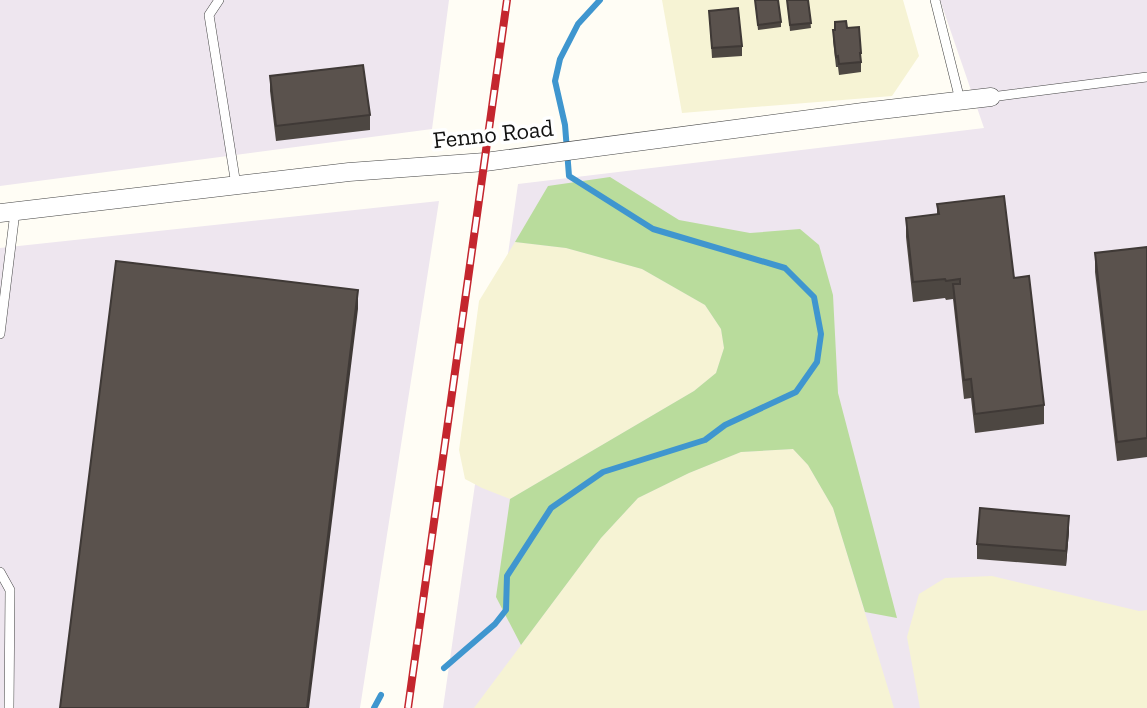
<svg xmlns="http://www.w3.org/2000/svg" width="1147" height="708" viewBox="0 0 1147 708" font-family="'Zilla Slab',serif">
<rect width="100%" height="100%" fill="#fffdf5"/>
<!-- industrial -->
<path fill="#eee6ef" d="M0,0h449l-17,129 -432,57z
M940,0h207v708h-704l75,-524 466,-56z
M439,201l-79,507h-360v-460z"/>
<!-- farmland -->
<path fill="#f6f3d4" d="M662,0h241l16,56 -27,40 -210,17z
M515,242l51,6 76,21 63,36 16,24 3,19 -8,25 -22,18 -184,108 -28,-11 -17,-9 -6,-29 20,-149z
M793,449l15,16 25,43 61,200h-420l127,-170 37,-40 51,-25 52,-21z
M992,576l147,35 8,-1v98h-227l-13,-71 12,-43 26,-16z"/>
<!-- forest -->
<path fill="#b9dc9c" d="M610,177l69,43 71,13 50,-4 19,16 14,50 5,98 59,225 -32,-6 -32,-104 -25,-43 -15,-16 -52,3 -52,21 -51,25 -37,40 -80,107 -25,-48 14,-98 184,-108 22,-18 8,-25 -3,-19 -16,-24 -63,-36 -76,-21 -51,-6 33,-56z"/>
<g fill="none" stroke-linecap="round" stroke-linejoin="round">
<!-- stream -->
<path stroke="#3f96cf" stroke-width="6" d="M444,668l51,-44 11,-14 1,-34 44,-68 52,-36 102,-32 20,-15 71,-33 21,-30 4,-28 -7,-37 -29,-29 -132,-39 -84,-53 -4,-51 -10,-44 5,-22 18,-35 22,-24
M374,708l7,-13"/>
<!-- service casing -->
<g stroke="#444" stroke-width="10">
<path id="service" d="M219,0l-10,15 27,170
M935,0l25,100
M991,97l156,-20
M0,334l15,-122
M0,572l10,18 -1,118"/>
</g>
<!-- minor casing -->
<g stroke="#444" stroke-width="19">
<path id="minor" d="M0,213l349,-41 136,-10 378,-50 128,-15"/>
</g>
<!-- service -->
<use href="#service" stroke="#fff" stroke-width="9"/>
<!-- minor -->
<use href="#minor" stroke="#fff" stroke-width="18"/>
<!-- rail casing -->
<g stroke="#c4262e" stroke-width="8">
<path id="rail" d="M408,708l99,-708"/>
</g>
<!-- rail -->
<use href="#rail" stroke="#fff" stroke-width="5" stroke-dasharray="16" stroke-linecap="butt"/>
</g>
<!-- wall -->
<path fill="#4d4742" d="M755,0l26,22v5l-23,3z
M787,0h21l3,28 -21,3z
M709,11l33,35v10l-30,2z
M835,22l12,6 14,25v19l-22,3 -1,-8h-2l-3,-27v-10h2z
M270,76l100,39v15l-94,11 -6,-50z
M937,204l77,74 30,127v19l-69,9 -4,-35 -7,1 -11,-100 -7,1 -1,-2 -32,4 -7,-65v-19l31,-4z
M1147,247v210l-30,4 -22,-189v-19z
M1069,531l-3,35 -89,-7v-15z"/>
<!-- shaded-wall -->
<path fill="#3f3936" d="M358,290v19l-49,399h-2z
M1069,516v15l-3,35v-15z"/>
<!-- building -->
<path fill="#5a524d" stroke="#3f3936" stroke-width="2" d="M755,0h23l3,22 -23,3z
M787,0h21l3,23 -21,2z
M738,8l4,38 -30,2 -3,-37z
M846,21l1,7 12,-1 2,26h-1l1,9 -22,2 -1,-8 -2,1 -3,-27h2v-8z
M363,65l7,50 -94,11 -6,-50z
M1004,196l10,82 15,-2 15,129 -69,9 -4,-35 -7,1 -11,-96h7v-5l-14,2 -1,-2 -32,3 -7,-64 33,-4 -2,-10z
M1147,247v191l-30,4 -22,-189z
M116,261l242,29 -51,418h-247z
M980,508l89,8 -3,35 -89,-7z"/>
<g text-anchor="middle" stroke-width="7" stroke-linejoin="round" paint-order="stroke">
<!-- street labels -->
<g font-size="24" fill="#111" stroke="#fff">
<text transform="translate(493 134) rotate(-6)" y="8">Fenno Road</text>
</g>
</g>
</svg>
